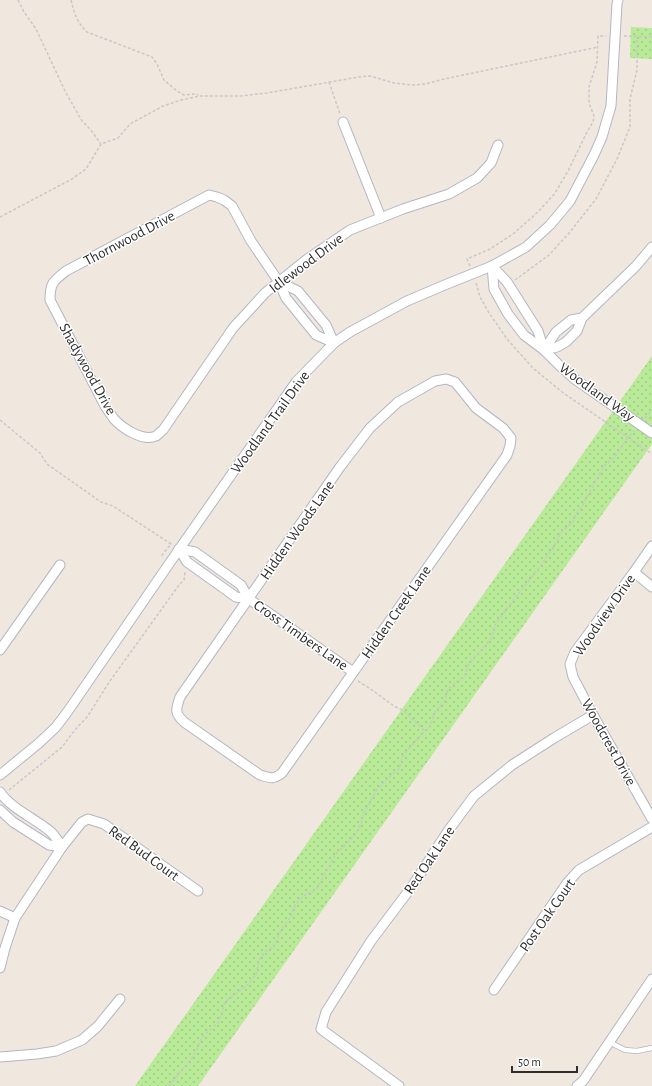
<svg xmlns="http://www.w3.org/2000/svg" width="652" height="1086" viewBox="0 0 652 1086" font-family="'Alegreya Sans',sans-serif">
<style>
.grass{fill:url(#grass-dots)}
.lines{fill:none;stroke-linecap:round;stroke-linejoin:round}
.service-casing{stroke:#b3b6c2;stroke-width:6}
.minor-casing{stroke:#b3b6c2;stroke-width:11}
.path{stroke:#c8c8c8;stroke-width:1.5;stroke-dasharray:3 2;stroke-linecap:butt}
.service{stroke:#fff;stroke-width:4.5}
.minor{stroke:#fff;stroke-width:9}
.labels{text-anchor:middle;stroke-width:3;stroke-linejoin:round;paint-order:stroke}
.street-label{font-size:15px;fill:#2d2d2d;stroke:#fff}
</style>
<defs>
<pattern id="grass-dots" width="8" height="8" patternUnits="userSpaceOnUse"><rect width="8" height="8" fill="#b8ea97"/><path d="M2 2h.1M6 6h.1" fill="none" stroke="#9ec982" stroke-width="1.8" stroke-linecap="round"/></pattern>
</defs>
<rect width="100%" height="100%" fill="#f0e8df"/>
<!-- grass -->
<g class="grass">
<polygon points="631,27 652,28 652,59 630,58"/>
<polygon points="652,356 652,444 198,1086 135,1086"/>
</g>
<g class="lines">
<defs>
<polyline id="service" points="609,1042 625,1050 637,1051 652,1048"/>
<g id="minor">
<polyline points="343,122 381,218"/>
<polyline points="492,266 494,289 508,314 524,335 544,350 560,366 576,380 652,433"/>
<polyline points="492,266 507,282 538,331 544,350"/>
<polyline points="279,282 298,291 326,325 334,343"/>
<path d="M334,343L316,335L286,298L279,282L251,241L232,206L224,200L217,197L209,195L66,271C53,281 50,283 50,300L105,406C108,410 111,415 114,419C122,428 143,442 156,436C158,435 161,431 163,430L233,328L265,293L306,260L350,230L403,209L449,194L477,178L491,163L498,145"/>
<polyline points="544,350 557,347 566,342 577,331 582,318 636,266 652,247"/>
<polyline points="544,350 556,332 571,320 582,318"/>
<path d="M446,379L455,382L476,408L503,428L511,438L510,446L507,455L282,773C273,780 270,778 260,775L184,722C174,713 176,709 180,697L340,467L370,428L398,402L435,381Z"/>
<polyline points="652,546 634,572 575,652 570,664 573,677 593,715 652,819"/>
<polyline points="179,549 195,552 241,585 249,599 353,672"/>
<polyline points="179,549 187,562 236,597 249,599"/>
<polyline points="634,572 652,587"/>
<polyline points="0,650 60,565"/>
<polyline points="0,775 39,743 56,727 68,711 171,561 296,382 334,343 350,332 407,301 447,284 492,266 526,247 550,225 570,201 594,155 602,137 611,106 617,4 618,0"/>
<path d="M0,792C10,808 36,819 51,832C55,836 59,842 62,847"/>
<polyline points="0,810 13,822 49,845 62,847"/>
<polyline points="0,911 15,918"/>
<polyline points="0,968 5,948 15,918 62,847 82,822 88,819 104,824 198,891"/>
<polyline points="494,990 567,883 579,870 652,827"/>
<polyline points="0,1057 37,1054 56,1051 82,1040 98,1026 120,999"/>
<polyline points="399,1086 321,1029 326,1012 371,941 413,885 448,831 474,796 512,765 554,738 593,715"/>
<polyline points="577,1086 583,1081 652,979"/>
</g>
</defs>
<!-- service casing -->
<use href="#service" class="service-casing"/>
<!-- minor casing -->
<use href="#minor" class="minor-casing"/>
<!-- path -->
<g class="path">
<polyline points="18,0 24,12 36,29 66,93 82,121 90,129 101,144"/>
<path d="M71,0C74,12 77,23 87,32L152,57L157,64L164,80L177,91L184,95L196,94L198,95"/>
<polyline points="624,36 652,37"/>
<polyline points="329,82 340,114"/>
<polyline points="0,217 72,179 86,169 101,144 118,138 130,124 163,106 181,100 200,96 240,96 267,93 359,77 370,76 394,83 413,85 425,84 444,79 598,47"/>
<polyline points="470,266 467,259 490,249 513,234 538,212 555,193 568,171 587,132 593,122 594,116 589,103 589,87 597,62 598,36 606,36"/>
<polyline points="515,280 549,255 570,232 596,199 617,159 630,127 630,99 637,70 637,37"/>
<polyline points="476,283 480,297 489,313 507,339 533,368 562,392 652,454"/>
<polyline points="645,418 652,410"/>
<polyline points="0,420 40,453 47,464 101,502 113,506 171,544 162,555 163,556"/>
<polyline points="358,681 372,690 394,706 404,711 425,731"/>
<polyline points="9,790 62,747 74,731 87,717 110,681 179,585 184,580 185,572"/>
<polyline points="169,1086 184,1067 192,1058 197,1049 202,1037 219,1022 225,1002 250,983 256,974 260,958 266,951 274,947 279,934 284,925 291,917 294,907 301,898 307,894 314,891 318,887 335,855 355,835 361,824 364,813 377,789 393,774 399,769 403,756 410,747 425,731 429,729 435,712 444,702 448,689 465,675 468,666 473,659 491,639 495,625 511,603 542,564 557,542 560,533 573,522 576,514 581,508 604,466 614,458 628,437 634,431"/>
</g>
<!-- service -->
<use href="#service" class="service"/>
<!-- minor -->
<use href="#minor" class="minor"/>
</g>
<g class="labels">
<!-- street labels -->
<g class="street-label">
<text transform="translate(129 238) rotate(-28)" y="5">Thornwood Drive</text>
<text transform="translate(306 263) rotate(-37)" y="5">Idlewood Drive</text>
<text transform="translate(88 369) rotate(61)" y="5">Shadywood Drive</text>
<text transform="translate(597 392) rotate(36)" y="5">Woodland Way</text>
<text transform="translate(270 422) rotate(-54)" y="5">Woodland Trail Drive</text>
<text transform="translate(297 530) rotate(-55)" y="5">Hidden Woods Lane</text>
<text transform="translate(396 612) rotate(-55)" y="5">Hidden Creek Lane</text>
<text transform="translate(604 615) rotate(-55)" y="5">Woodview Drive</text>
<text transform="translate(301 635) rotate(35)" y="5">Cross Timbers Lane</text>
<text transform="translate(609 742) rotate(61)" y="5">Woodcrest Drive</text>
<text transform="translate(144 853) rotate(36)" y="5">Red Bud Court</text>
<text transform="translate(429 860) rotate(-56)" y="5">Red Oak Lane</text>
<text transform="translate(547 915) rotate(-55)" y="5">Post Oak Court</text>
</g>
</g>
<!-- scale -->
<path d="M512 1066v6h65v-6" fill="none" stroke="#2d2d2d" stroke-width="2"/>
<text x="518" y="1066" font-size="12" fill="#2d2d2d" stroke="#ffffff" stroke-width="3" paint-order="stroke">50 m</text>
</svg>
